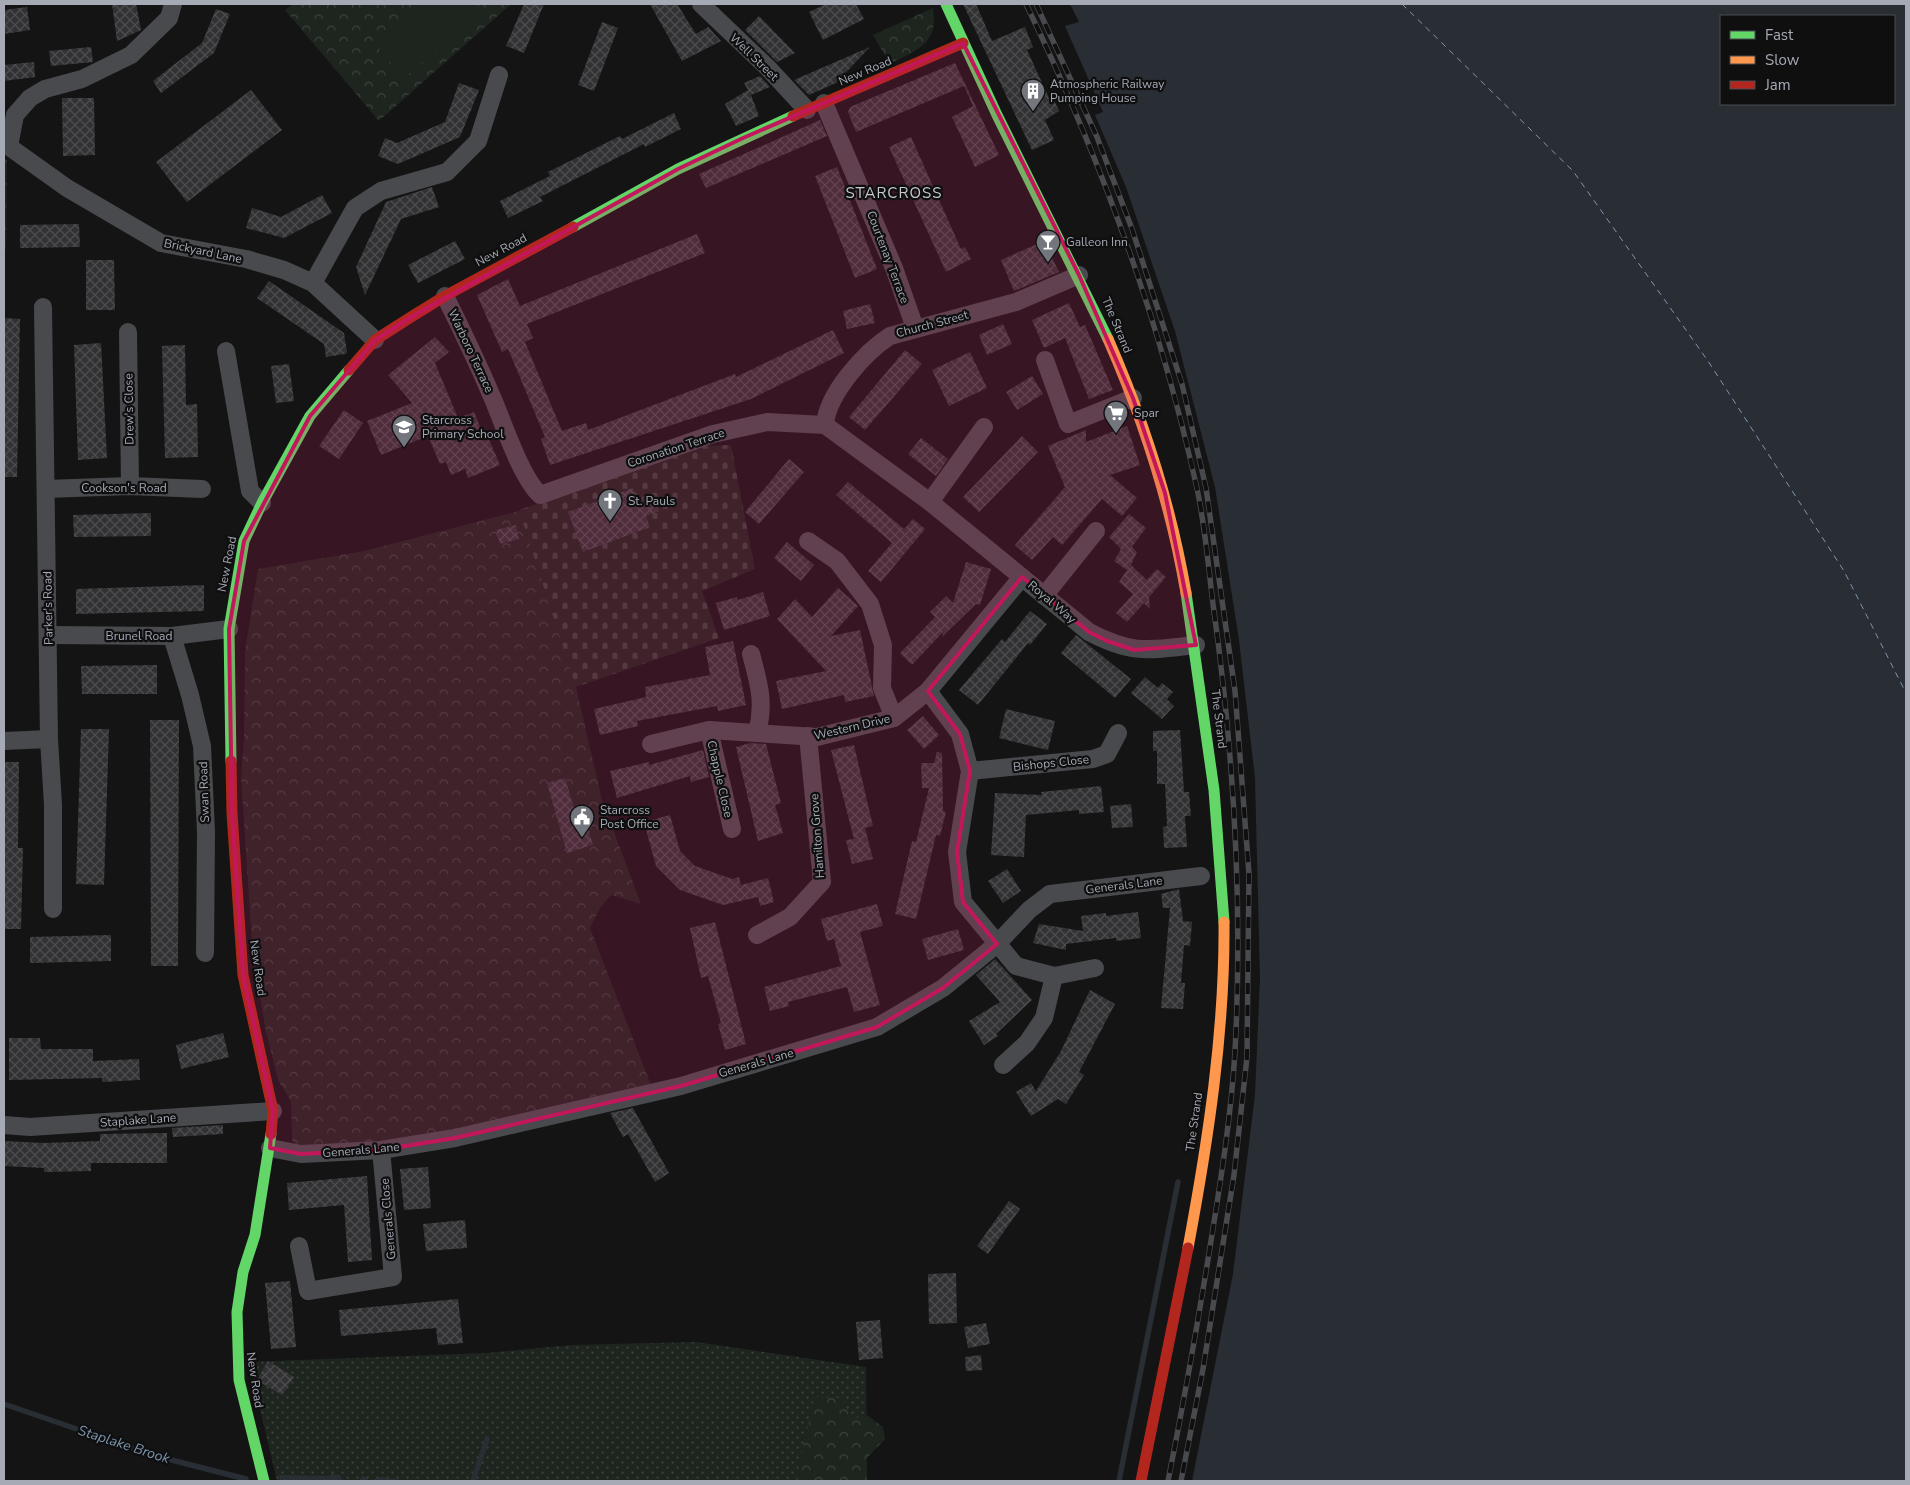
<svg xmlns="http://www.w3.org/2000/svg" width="1910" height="1485" viewBox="0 0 1910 1485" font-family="'Nunito Sans',sans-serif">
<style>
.grass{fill:url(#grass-dots)}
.forest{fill:url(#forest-crowns)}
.cemetery{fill:url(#cemetery-stones)}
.garden{fill:#1e251f}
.water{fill:#292e35;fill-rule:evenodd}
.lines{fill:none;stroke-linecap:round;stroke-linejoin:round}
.stream{stroke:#292e35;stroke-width:5.5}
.ferry{stroke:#7e95ae;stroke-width:1;stroke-dasharray:6 5;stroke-linecap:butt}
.building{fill:url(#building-cross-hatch)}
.street{stroke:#494a4d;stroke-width:18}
.fast{stroke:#63d668;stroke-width:11}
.slow{stroke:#ff974d;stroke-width:11}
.jam{stroke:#b3261e;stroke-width:11}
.rail-casing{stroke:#494a4d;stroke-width:5.5}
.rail{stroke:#0f0f10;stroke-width:4;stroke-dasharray:11;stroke-linecap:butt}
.marked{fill:#c2185b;fill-opacity:0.2;stroke:#c2185b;stroke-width:4;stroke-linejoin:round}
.labels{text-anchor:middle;stroke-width:4.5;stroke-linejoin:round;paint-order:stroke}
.street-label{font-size:12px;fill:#a6aab5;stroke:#0f0f10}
.poi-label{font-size:12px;fill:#a6aab5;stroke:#0f0f10;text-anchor:start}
.water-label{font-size:14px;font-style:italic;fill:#7e95ae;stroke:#0f0f10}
.quarter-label{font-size:15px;letter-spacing:1px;fill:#c7c9d1;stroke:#0f0f10}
</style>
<defs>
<pattern id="grass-dots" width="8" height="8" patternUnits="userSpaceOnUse" patternTransform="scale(1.25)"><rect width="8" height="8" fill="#1e251f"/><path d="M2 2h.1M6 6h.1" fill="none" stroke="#3c423d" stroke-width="1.8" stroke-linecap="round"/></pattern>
<pattern id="forest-crowns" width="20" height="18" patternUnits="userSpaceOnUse" patternTransform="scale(1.25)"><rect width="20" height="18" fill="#1e251f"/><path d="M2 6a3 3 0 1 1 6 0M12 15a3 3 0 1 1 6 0" fill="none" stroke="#3c423d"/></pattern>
<pattern id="cemetery-stones" width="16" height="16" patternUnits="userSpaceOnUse" patternTransform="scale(1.25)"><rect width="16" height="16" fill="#1e251f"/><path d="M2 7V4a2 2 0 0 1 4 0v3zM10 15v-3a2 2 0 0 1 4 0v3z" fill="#3c423d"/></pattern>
<pattern id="building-cross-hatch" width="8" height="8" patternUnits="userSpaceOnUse" patternTransform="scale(1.25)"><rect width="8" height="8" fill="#323234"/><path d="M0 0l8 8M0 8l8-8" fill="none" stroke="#4d4d4f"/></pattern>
</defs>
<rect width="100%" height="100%" fill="#141415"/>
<!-- grass -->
<polygon class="grass" points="696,1342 866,1367 867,1481 277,1481 249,1362 487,1353 572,1345"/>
<!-- forest -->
<g class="forest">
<polygon points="293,4 511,4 379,121 285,10"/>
<path d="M933,8C939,44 917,50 890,64L873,35Z"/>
<polygon points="4,158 7,160 6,249 4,250"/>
<polygon points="523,510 576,687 602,800 641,904 611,895 600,908 590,928 651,1085 559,1113 381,1143 297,1149 292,1140 291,1101 278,1080 266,1032 253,958 241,778 244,738 245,651 258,569 364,551"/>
<polygon points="814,1397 841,1398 852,1419 867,1415 883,1427 885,1439 867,1458 867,1481 796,1481"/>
</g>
<!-- cemetery -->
<polygon class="cemetery" points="731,445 755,569 702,591 719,638 576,687 519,510 706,446"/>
<!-- garden -->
<polygon class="garden" points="416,4 476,4 483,12 404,78 372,41"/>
<!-- water -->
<g class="water">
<path d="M1070,4H1906V1481H1192L1233,1274L1255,1095L1260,978L1255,778L1239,640L1215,487L1175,331L1126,187L1095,115L1103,112L1065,26L1079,22ZM1721,16H1894V104H1721Z"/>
<polygon points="331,1474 340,1475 343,1480 359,1481 362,1476 366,1477 368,1481 381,1477 409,1481 280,1481 279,1475 330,1476"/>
</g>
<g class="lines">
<!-- stream -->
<g class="stream">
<polyline points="4,1404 152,1455 246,1479"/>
<polyline points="473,1481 487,1439"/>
<polyline points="1119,1481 1178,1182"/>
</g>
<!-- ferry -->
<polyline class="ferry" points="1402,4 1573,171 1708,361 1844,571 1906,693"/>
</g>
<!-- building -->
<g class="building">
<polygon points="112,4 136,4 141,30 117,41"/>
<polygon points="524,4 544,4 524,53 506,46"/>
<polygon points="650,4 677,4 696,34 708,27 721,41 682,61"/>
<polygon points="826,4 856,4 864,19 823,40 809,12"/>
<polygon points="963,4 976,4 992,41 1025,27 1033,47 1027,50 1050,100 1053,98 1059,111 1045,120 1054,140 1032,150"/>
<polygon points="27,7 30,30 4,34 4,10"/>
<polygon points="216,9 230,14 214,53 161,93 153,81 202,43"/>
<polygon points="759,16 795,53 777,62 745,30"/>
<polygon points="602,22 618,28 594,91 578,85"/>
<polygon points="91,47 93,62 51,66 49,51"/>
<polygon points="870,47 836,83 809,95 794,80"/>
<polygon points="34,62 35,77 4,81 4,65"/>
<polygon points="955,63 999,155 975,167 952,117 973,106 964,86 856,132 848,112 850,107"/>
<polygon points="760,76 770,87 751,95 759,116 736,126 725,104 748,90 744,83"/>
<polygon points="459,83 479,90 460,137 398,164 378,156 385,138 397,143 445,122"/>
<polygon points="251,90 282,130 187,202 156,162"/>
<polygon points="62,98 94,98 95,155 63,156"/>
<polygon points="674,113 681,129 645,147 644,144 540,197 543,201 508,218 500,201 550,176 548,172 620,136 622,139"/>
<polygon points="820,120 827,136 706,188 699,174"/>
<polygon points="911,137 961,249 965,247 971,259 946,272 889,147"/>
<polygon points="837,167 877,269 855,278 815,176"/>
<polygon points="432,187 439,207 401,219 365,295 356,267 386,202"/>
<polygon points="322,195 332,213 284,238 246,228 252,208 281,217"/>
<polygon points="79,224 80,247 20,248 20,225"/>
<polygon points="697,234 705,253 527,324 533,338 525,342 562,431 586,423 588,430 735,374 736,377 833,330 844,353 751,399 550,465 541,439 545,437 508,349 502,352 477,295 508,279 520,306"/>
<polygon points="455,241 465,259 418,283 408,265"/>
<polygon points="1044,241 1059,272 1014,291 1001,260"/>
<polygon points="86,260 114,260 115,310 86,310"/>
<polygon points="269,281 344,333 347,352 345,354 326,357 324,344 257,298"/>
<polygon points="1069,303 1080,327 1085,325 1113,390 1089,399 1065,338 1044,348 1032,320"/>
<polygon points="870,304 875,323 847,329 843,311"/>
<polygon points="4,318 20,319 17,477 4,477"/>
<polygon points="1003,324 1012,344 987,355 979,335"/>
<polygon points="435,337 449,352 435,363 458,418 474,412 485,438 488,437 500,465 468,478 465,469 451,475 446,462 440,464 428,436 381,455 367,421 412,403 388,375"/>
<polygon points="101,343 107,458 78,460 74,345"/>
<polygon points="185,345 186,405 197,404 198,457 165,458 162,346"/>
<polygon points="905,350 922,364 865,430 849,417"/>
<polygon points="970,352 987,388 949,406 932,370"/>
<polygon points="289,364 294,401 276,403 271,366"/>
<polygon points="1032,376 1043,394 1017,410 1006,392"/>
<polygon points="344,410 363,423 339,459 319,446"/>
<polygon points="1127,426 1140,465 1110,475 1137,498 1122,516 1102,499 1062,545 1053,537 1032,560 1015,545 1065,487 1048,446 1086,430 1086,442"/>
<polygon points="1022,436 1038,452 979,512 963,497"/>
<polygon points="921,438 948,459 936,476 908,454"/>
<polygon points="789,459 804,472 759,524 745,512"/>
<polygon points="848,482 904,529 913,519 925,529 881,582 868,571 892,543 836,495"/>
<polygon points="633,488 637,499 653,493 659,511 646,516 650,527 583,552 568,512"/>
<polygon points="151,513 151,536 74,537 73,515"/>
<polygon points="1129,514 1146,528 1132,547 1137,552 1131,565 1147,580 1157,569 1166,577 1149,597 1150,609 1144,603 1127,622 1116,613 1133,594 1119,582 1127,570 1114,561 1121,549 1109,537"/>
<polygon points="516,525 519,539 500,544 496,530"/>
<polygon points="787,542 814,565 801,581 774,558"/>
<polygon points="966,562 991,569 980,605 976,604 942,637 944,631 912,665 900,653 935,617 930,612 946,596 953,603"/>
<polygon points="204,585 204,611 76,614 76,589"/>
<polygon points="838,588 858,606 831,636 860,630 874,696 845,702 844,695 782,709 776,681 826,671 777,619 795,599 812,617"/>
<polygon points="763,592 770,616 724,630 716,603 737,597 738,600"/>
<polygon points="1030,611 1047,624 1030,645 1028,643 978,705 959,690 1002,639 1005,642"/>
<polygon points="1076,635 1131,679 1115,698 1061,653"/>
<polygon points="733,641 746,705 718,711 717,706 637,721 638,726 600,735 594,709 646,697 645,687 710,675 705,647"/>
<polygon points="157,665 157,694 82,694 81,666"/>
<polygon points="1145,677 1158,688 1162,683 1173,692 1167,699 1174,706 1162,719 1131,693"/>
<polygon points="1006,709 1055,721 1048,750 999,738"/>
<polygon points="923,716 939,735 924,749 907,730"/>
<polygon points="150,720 179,720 178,966 151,966"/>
<polygon points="81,729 109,729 104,885 76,884"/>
<polygon points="1180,730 1184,792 1189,792 1191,816 1185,816 1187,847 1164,848 1163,827 1167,826 1165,784 1157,784 1157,751 1153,751 1153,731"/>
<polygon points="750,743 766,744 781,803 775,805 783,833 758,841 736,747"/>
<polygon points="854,745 873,826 865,828 873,859 852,864 846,840 854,839 831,750"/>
<polygon points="703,750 709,777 691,782 690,776 617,798 610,771 649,762 649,765"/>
<polygon points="937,752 942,753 943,811 946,812 940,836 936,835 916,919 895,914 912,841 916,842 929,788 922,788 921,763 934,763"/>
<polygon points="4,762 19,762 18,848 23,848 21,929 4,929"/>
<polygon points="565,778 575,812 583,809 593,845 567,853 547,783"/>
<polygon points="1101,786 1104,812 1079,814 1079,810 1026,815 1024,857 991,855 995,793 1042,795 1041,792"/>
<polygon points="1131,804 1133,827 1112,828 1110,806"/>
<polygon points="670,815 680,851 695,866 732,879 739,877 741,885 768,878 774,902 760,906 758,897 723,905 680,890 656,866 644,822"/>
<polygon points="1007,869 1021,891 1003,903 988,881"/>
<polygon points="1179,889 1183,921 1192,922 1190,946 1184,945 1181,983 1185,983 1183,1009 1161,1008 1170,908 1163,908 1161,894"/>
<polygon points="877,904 883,926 860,932 880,1005 854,1012 847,987 788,1002 789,1006 770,1011 764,987 841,966 834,939 827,941 821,919"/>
<polygon points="1138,912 1141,938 1116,941 1116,938 1066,944 1066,950 1033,943 1039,924 1083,931 1081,916 1106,913 1106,916"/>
<polygon points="715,922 746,1044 725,1050 718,1024 721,1023 708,976 701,978 690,928"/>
<polygon points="958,929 964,950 928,960 922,939"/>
<polygon points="111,935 111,961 30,963 30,937"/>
<polygon points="995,959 1032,1000 996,1034 998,1036 984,1045 969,1021 1000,1002 976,975"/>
<polygon points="1090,990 1115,1004 1079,1072 1084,1075 1066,1104 1058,1099 1031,1116 1016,1092 1031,1083 1036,1091 1061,1051"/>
<polygon points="223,1033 229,1057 181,1069 176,1045"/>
<polygon points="9,1038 40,1038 41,1049 93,1049 93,1061 139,1059 140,1080 102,1082 102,1078 9,1080"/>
<polygon points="633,1108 669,1173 655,1182 628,1134 623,1137 610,1113"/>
<polygon points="223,1125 223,1134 173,1137 172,1128"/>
<polygon points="167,1133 167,1163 91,1163 91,1171 44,1172 44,1168 4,1166 4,1141 44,1143 100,1141 100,1134"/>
<polygon points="428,1167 431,1208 404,1210 400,1169"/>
<polygon points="367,1176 372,1260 348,1262 344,1205 289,1210 287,1183"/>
<polygon points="1009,1201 1020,1209 988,1254 977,1246"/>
<polygon points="465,1220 467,1248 426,1251 423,1224"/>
<polygon points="956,1273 957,1323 929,1324 928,1274"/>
<polygon points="290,1281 296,1347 271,1349 265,1283"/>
<polygon points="458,1299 463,1343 438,1345 436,1328 341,1336 339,1310"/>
<polygon points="880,1320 883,1358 859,1360 856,1322"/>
<polygon points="986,1323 990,1344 968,1348 964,1327"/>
<polygon points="981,1355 982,1370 966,1371 965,1357"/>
<polygon points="268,1361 294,1377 282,1395 257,1380"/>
</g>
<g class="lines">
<!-- street -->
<g class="street">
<polyline points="701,4 767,67 807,110"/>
<polyline points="824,103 894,268 915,328"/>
<polyline points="4,143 67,188 161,243 246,259 284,270 313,283 375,340"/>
<polyline points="9,146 15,115 30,98 45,89 82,79 131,55 169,18 173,4"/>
<polyline points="313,283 355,208 381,191 447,172 478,141 499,75"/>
<path d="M445,296C462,330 478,364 493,399C504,425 521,477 540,495L713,434L767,422L825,425"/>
<polyline points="43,307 49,739 53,805 53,909"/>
<polyline points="128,332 130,486"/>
<polyline points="226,351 250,491 262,503"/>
<polyline points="1045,360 1068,424 1133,398"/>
<path d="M825,425L930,502L1089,632C1133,655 1149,650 1196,645"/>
<path d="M825,425C827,394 865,352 890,336L1016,302L1079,275"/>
<polyline points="46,489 130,486 202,489"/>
<polyline points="930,502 984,427"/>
<polyline points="808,541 837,561 870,604 883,645 882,688 894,718"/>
<polyline points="1044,596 1096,531"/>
<polyline points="49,635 172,636 229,629"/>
<polyline points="172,636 190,695 202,746 206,832 205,953"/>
<path d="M751,654C759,684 765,703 757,733"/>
<polyline points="928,691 960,734 970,771 957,852 963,902 1016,966 1054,976 1044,1018 1027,1043 1003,1065"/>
<polyline points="709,730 732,829"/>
<polyline points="4,741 49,739"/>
<polyline points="651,744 709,730 817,737 894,718 928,691 1022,577"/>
<polyline points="970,771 1093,759 1107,754 1118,733"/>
<polyline points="757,935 790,917 822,882 808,736"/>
<polyline points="1054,976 1095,968"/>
<polyline points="4,1125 30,1127 273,1111"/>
<polyline points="270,1148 301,1154 381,1150 455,1138 681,1086 877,1027 943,988 997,944 1029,910 1050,894 1201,876"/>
<polyline points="299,1246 308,1291 393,1277 381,1150"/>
</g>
<!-- fast -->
<g class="fast">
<polyline points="946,4 997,115 1108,339"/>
<polyline points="573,227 678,169 793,116"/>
<polyline points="1186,593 1214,790 1224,922"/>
<polyline points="231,761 229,629 244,541 262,503 310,416 349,370"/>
<polyline points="264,1481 239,1380 237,1312 243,1272 255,1235 271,1134"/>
</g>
<!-- slow -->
<g class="slow">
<path d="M1108,339C1144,421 1171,505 1186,593"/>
<path d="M1188,1248C1208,1141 1225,1031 1224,922"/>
</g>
<!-- jam -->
<g class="jam">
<polyline points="793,116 963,43"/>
<polyline points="349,370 375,340 411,317 445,296 573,227"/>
<polyline points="231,761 232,813 243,975 273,1111 271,1134"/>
<polyline points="1141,1481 1188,1248"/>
</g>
<defs>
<g id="rail">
<path d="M1026,4C1100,157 1159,317 1196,484C1205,523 1208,564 1213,604C1234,754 1243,902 1235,1052C1231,1116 1221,1179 1211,1241C1198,1322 1184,1401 1168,1481"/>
<polyline points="1036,4 1097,137 1132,229 1182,384 1206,488 1235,691 1249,874 1247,1057 1234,1175 1203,1369 1181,1481"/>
</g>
</defs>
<!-- rail casing -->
<use href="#rail" class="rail-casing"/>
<!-- rail -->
<use href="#rail" class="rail"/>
</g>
<!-- marked area -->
<path class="marked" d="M963,43L1079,275L1133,398L1165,493L1196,645L1134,650L1107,641L1089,632L1022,577L928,691L960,734L970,771L957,852L963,902L997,944L943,988L877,1027L681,1086L455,1138L381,1150L301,1154L270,1148L273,1111L243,975L232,813L229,629L244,541L310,416L375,340L411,317L678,169L743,138Z"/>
<!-- icons -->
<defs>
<symbol id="building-pin" viewBox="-11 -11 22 30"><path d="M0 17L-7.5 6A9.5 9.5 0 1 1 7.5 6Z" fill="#73767d" stroke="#0f0f10"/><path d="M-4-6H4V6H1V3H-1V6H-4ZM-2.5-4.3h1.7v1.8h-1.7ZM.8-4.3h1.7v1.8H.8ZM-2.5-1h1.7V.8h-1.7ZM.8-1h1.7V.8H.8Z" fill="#fff"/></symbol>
<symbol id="bar-pin" viewBox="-11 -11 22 30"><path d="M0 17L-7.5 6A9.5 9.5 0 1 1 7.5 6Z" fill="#73767d" stroke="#0f0f10"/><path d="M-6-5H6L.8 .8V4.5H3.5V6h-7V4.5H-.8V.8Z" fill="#fff"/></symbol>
<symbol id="supermarket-pin" viewBox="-11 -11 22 30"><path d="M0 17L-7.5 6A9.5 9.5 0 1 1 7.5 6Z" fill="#73767d" stroke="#0f0f10"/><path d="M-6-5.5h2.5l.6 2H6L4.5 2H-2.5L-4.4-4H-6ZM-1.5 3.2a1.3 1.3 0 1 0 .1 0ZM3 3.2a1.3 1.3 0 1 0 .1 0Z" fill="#fff"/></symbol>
<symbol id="school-pin" viewBox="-11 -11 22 30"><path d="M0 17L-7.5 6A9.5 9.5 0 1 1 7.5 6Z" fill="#73767d" stroke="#0f0f10"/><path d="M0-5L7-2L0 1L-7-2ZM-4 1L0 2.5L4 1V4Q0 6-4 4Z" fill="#fff"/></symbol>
<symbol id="church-pin" viewBox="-11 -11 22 30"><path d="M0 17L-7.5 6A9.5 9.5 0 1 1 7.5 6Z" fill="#73767d" stroke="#0f0f10"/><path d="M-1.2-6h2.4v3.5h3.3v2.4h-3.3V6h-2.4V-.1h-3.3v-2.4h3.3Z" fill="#fff"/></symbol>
<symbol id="civic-pin" viewBox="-11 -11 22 30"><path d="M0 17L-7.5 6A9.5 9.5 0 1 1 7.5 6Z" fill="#73767d" stroke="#0f0f10"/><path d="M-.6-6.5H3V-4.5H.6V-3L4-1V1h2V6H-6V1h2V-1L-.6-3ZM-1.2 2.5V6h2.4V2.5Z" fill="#fff"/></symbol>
</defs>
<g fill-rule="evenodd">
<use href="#building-pin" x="1019" y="77" width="28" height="38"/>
<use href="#bar-pin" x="1034" y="228" width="28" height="38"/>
<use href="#supermarket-pin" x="1102" y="399" width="28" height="38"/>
<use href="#school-pin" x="390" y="413" width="28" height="38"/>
<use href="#church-pin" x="596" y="487" width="28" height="38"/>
<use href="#civic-pin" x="568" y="803" width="28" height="38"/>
</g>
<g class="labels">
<!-- street labels -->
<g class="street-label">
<text transform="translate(754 57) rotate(44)" y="4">Well Street</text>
<text transform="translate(865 71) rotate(-23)" y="4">New Road</text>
<text transform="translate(501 250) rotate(-28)" y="4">New Road</text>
<text transform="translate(203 251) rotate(12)" y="4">Brickyard Lane</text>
<text transform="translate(888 257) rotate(69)" y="4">Courtenay Terrace</text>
<text transform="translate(932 324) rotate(-15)" y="4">Church Street</text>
<text transform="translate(1117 325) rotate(67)" y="4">The Strand</text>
<text transform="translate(471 351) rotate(65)" y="4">Warboro Terrace</text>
<text transform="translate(129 409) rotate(-91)" y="4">Drew's Close</text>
<text transform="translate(676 448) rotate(-18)" y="4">Coronation Terrace</text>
<text x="124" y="492">Cookson's Road</text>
<text transform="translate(227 564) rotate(-79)" y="4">New Road</text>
<text transform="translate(1052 602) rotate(40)" y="4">Royal Way</text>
<text transform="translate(48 608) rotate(-91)" y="4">Parker's Road</text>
<text x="139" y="640">Brunel Road</text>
<text transform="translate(1219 719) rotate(83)" y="4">The Strand</text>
<text transform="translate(852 727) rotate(-13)" y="4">Western Drive</text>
<text transform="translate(1051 763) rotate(-6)" y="4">Bishops Close</text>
<text transform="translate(720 779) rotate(77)" y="4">Chapple Close</text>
<text transform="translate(204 792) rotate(-92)" y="4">Swan Road</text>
<text transform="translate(817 836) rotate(-94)" y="4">Hamilton Grove</text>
<text transform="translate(1124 885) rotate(-7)" y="4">Generals Lane</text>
<text transform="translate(258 968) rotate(82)" y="4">New Road</text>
<text transform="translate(756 1063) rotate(-16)" y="4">Generals Lane</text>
<text transform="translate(138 1120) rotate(-4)" y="4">Staplake Lane</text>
<text transform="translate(1194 1122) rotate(-82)" y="4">The Strand</text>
<text transform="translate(361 1150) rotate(-5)" y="4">Generals Lane</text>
<text transform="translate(388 1219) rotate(-95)" y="4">Generals Close</text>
<text transform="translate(255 1380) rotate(81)" y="4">New Road</text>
</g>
<!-- poi labels -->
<g class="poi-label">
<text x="1050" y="88">Atmospheric Railway<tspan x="1050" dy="14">Pumping House</tspan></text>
<text x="1066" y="246">Galleon Inn</text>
<text x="1134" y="417">Spar</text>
<text x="422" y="424">Starcross<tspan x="422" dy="14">Primary School</tspan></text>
<text x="628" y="505">St. Pauls</text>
<text x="600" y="814">Starcross<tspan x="600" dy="14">Post Office</tspan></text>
</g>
<!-- water labels -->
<g class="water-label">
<text transform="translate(124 1444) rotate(18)" y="5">Staplake Brook</text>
</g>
<!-- quarter labels -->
<g class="quarter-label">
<text x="894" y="198">STARCROSS</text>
</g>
</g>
<!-- border -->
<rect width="1910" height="1485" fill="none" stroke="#a6aab5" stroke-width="10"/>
<!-- legend -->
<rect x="1720" y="15" width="175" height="90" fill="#0f0f10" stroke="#4b4d52"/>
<rect x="1730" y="31" width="25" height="8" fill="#63d668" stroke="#4b4d52"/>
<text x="1765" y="40" font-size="15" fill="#a6aab5">Fast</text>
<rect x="1730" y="56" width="25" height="8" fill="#ff974d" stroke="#4b4d52"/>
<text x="1765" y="65" font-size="15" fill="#a6aab5">Slow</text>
<rect x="1730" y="81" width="25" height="8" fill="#b3261e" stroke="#4b4d52"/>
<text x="1765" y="90" font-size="15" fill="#a6aab5">Jam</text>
</svg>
